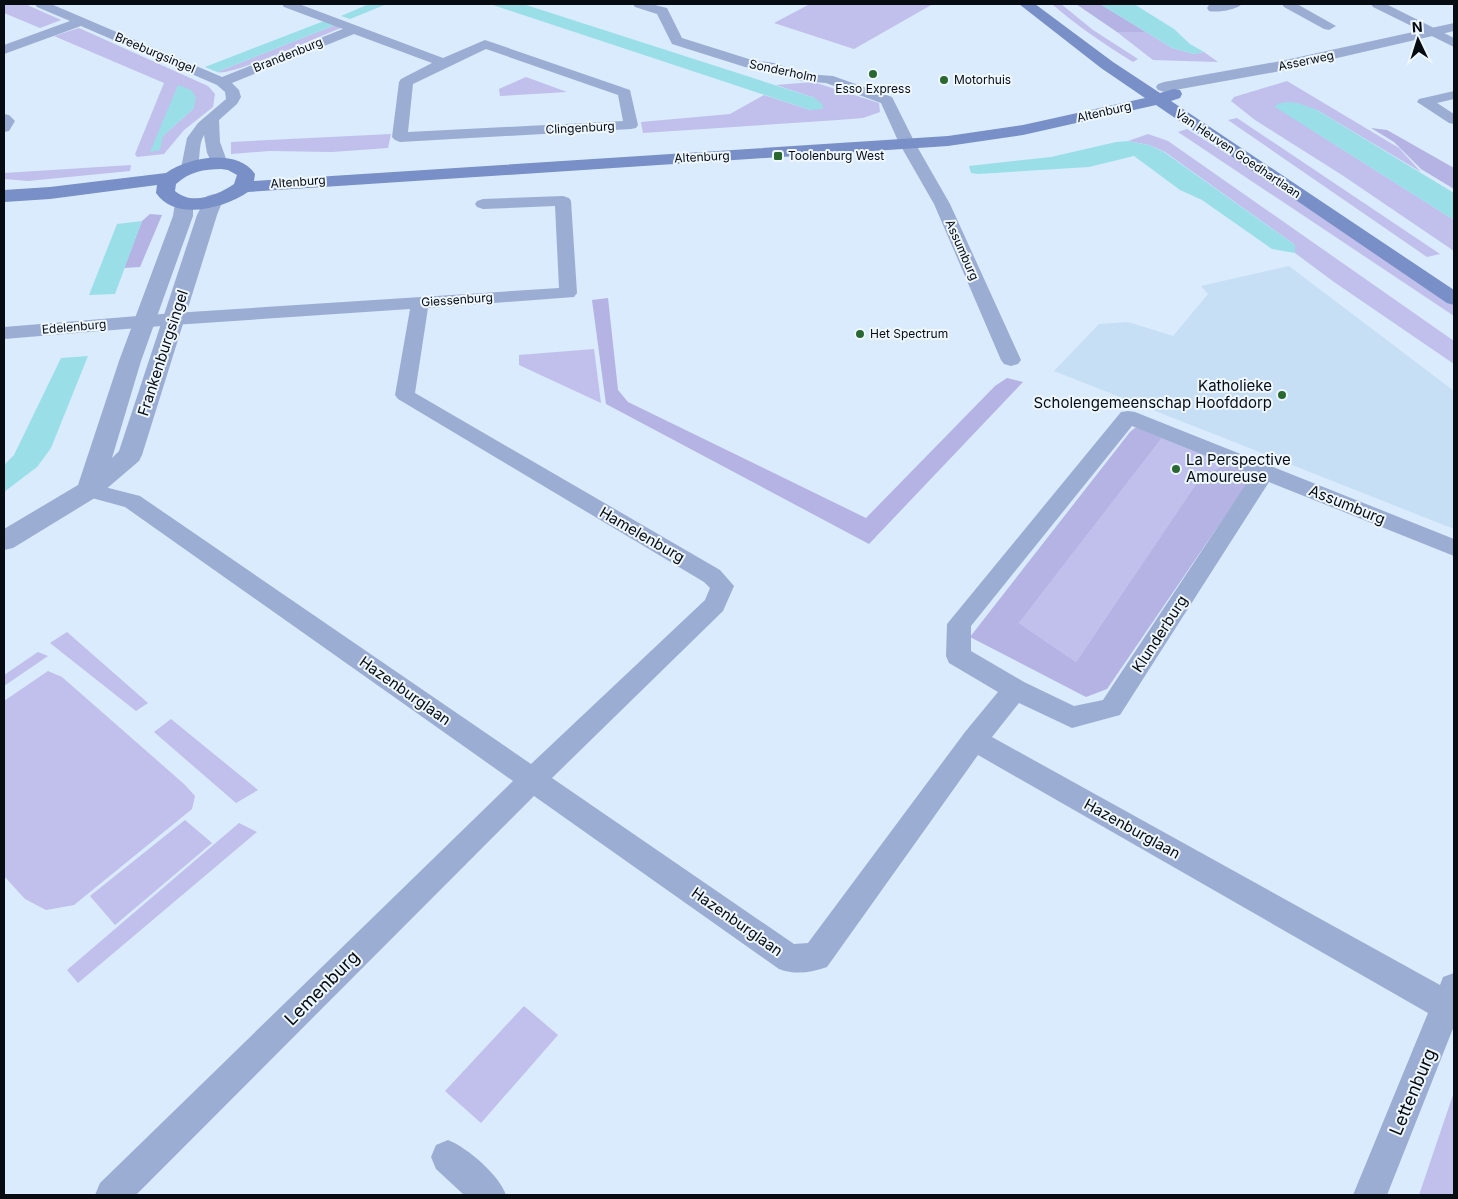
<svg xmlns="http://www.w3.org/2000/svg" width="1458" height="1199" viewBox="0 0 1458 1199" font-family="Inter,sans-serif">
<style>
.built{fill:#c7dff5}
.green{fill:#c1bfeb;fill-rule:evenodd}
.forest{fill:#b5b2e4}
.water{fill:#9adfe8}
.lines{fill:none;stroke-linecap:round;stroke-linejoin:round}
.minor{fill:#9cadd3;fill-rule:evenodd}
.tertiary{fill:#9cadd3;fill-rule:evenodd}
.secondary{fill:#788fc7;fill-rule:evenodd}
.poi-dot{fill:#296831;stroke:#eff7fe;stroke-width:2}
.labels{text-anchor:middle;stroke-width:4;stroke-linejoin:round;paint-order:stroke}
.far-street-label{font-size:12px;fill:#070c12;stroke:#eff7fe}
.far-poi-label{font-size:12px;fill:#070c12;stroke:#eff7fe;text-anchor:start}
.street-label{font-size:15px;fill:#070c12;stroke:#eff7fe}
.poi-label{font-size:15px;fill:#070c12;stroke:#eff7fe;text-anchor:end}
.near-street-label{font-size:18px;fill:#070c12;stroke:#eff7fe}
</style>
<rect width="100%" height="100%" fill="#d9ebfc"/>
<!-- built -->
<polygon class="built" points="1289,266 1454,391 1454,529 1054,371 1099,324 1128,322 1173,336 1208,294 1201,286"/>
<!-- green -->
<g class="green">
<polygon points="4,4 25,4 61,20 40,28 4,13"/>
<polygon points="810,4 933,4 854,49 774,23"/>
<path d="M1052,4H1061L1093,30L1138,59L1133,62C1104,44 1077,26 1052,4Z"/>
<path d="M335,25L341,28C322,35 230,77 217,72Z"/>
<path d="M79,28L208,86L215,94L213,107L184,130L164,154L137,157L135,154L164,83L54,36ZM178,86L190,90L194,108L163,136Z"/>
<polygon points="1117,32 1146,32 1172,48 1194,54 1204,52 1218,62 1153,60"/>
<polygon points="526,77 567,92 500,96 499,89"/>
<polygon points="1287,81 1399,148 1421,172 1317,110 1315,132 1454,220 1454,251 1342,175 1255,120 1231,101 1234,97"/>
<polygon points="813,82 879,103 880,112 863,118 838,120 643,133 641,122 730,114 764,95 810,110 815,98 776,85"/>
<polygon points="1237,118 1440,254 1427,257 1228,120"/>
<polygon points="1187,129 1301,200 1454,300 1454,316 1178,132"/>
<polygon points="391,134 388,148 332,152 269,151 231,154 231,142"/>
<polygon points="1148,134 1168,141 1454,341 1454,364 1334,282 1295,253 1295,245 1165,152 1149,145 1128,141"/>
<polygon points="131,165 130,171 28,181 4,179 4,173"/>
<polygon points="594,349 601,403 519,365 519,355"/>
<polygon points="1162,438 1224,464 1198,481 1076,662 1019,623"/>
<polygon points="67,632 148,703 136,711 50,643"/>
<polygon points="38,652 48,656 4,686 4,675"/>
<polygon points="48,671 62,677 184,784 195,796 192,809 74,905 46,910 25,899 4,876 4,701"/>
<polygon points="171,719 258,790 236,803 154,732"/>
<polygon points="185,820 212,843 115,925 90,896"/>
<polygon points="239,823 257,832 78,983 67,970"/>
<polygon points="524,1006 558,1035 481,1123 445,1091"/>
<polygon points="1454,1092 1454,1195 1419,1195"/>
</g>
<!-- forest -->
<g class="forest">
<polygon points="1076,4 1100,4 1146,32 1117,32"/>
<polygon points="1371,128 1387,130 1454,168 1454,189 1421,169 1394,142"/>
<polygon points="150,214 162,215 140,267 124,268 142,221"/>
<polygon points="608,298 618,390 628,402 866,518 995,386 1007,378 1023,382 869,544 606,404 592,300"/>
<polygon points="1136,427 1162,438 1019,623 1076,662 1198,481 1224,464 1253,475 1107,689 1086,697 970,637 1130,432"/>
</g>
<!-- water -->
<g class="water">
<polygon points="369,4 387,4 350,19 341,16"/>
<polygon points="490,4 523,4 815,98 823,105 823,109 810,110"/>
<polygon points="1100,4 1134,4 1174,29 1190,44 1204,52 1194,54 1172,48"/>
<polygon points="324,21 335,25 217,72 205,67"/>
<polygon points="178,85 191,90 196,97 194,108 163,136 160,150 150,152"/>
<polygon points="1287,102 1298,103 1317,110 1454,193 1454,220 1275,107 1277,104"/>
<polygon points="1128,141 1149,145 1164,152 1295,245 1295,253 1272,249 1202,200 1180,190 1134,156 1089,167 978,174 971,173 969,166 1051,157 1116,142"/>
<polygon points="142,221 115,294 89,295 117,224"/>
<polygon points="88,356 51,448 37,467 4,492 4,465 14,455 61,358"/>
</g>
<g class="lines">
<!-- minor -->
<g class="minor">
<path d="M35,4H51L222,77L343,29L284,7L282,4H299L443,58L485,40L630,90L638,125L636,128L631,129L400,142L395,140L392,137L399,82L401,79L432,63L354,34L232,83L239,90L241,97L237,104L219,120L220,142L228,164L226,167H214L207,153L204,135C197,147 202,161 195,171H183L181,168L187,138L198,123L226,99L225,92L217,85L81,26L4,54V45L70,21L37,7ZM486,49L618,95L623,121L408,132L413,84Z"/>
<polygon points="633,4 651,4 667,8 682,38 752,60 774,63 806,74 833,76 892,97 915,143 950,204 1021,360 1018,364 1011,366 1004,364 1001,360 934,204 899,143 881,103 826,83 800,81 767,70 745,67 672,44 657,14 635,7"/>
<path d="M1216,4H1242C1236,10 1217,13 1209,11L1207,8L1209,5Z"/>
<polygon points="1282,4 1297,4 1336,26 1329,30 1324,29 1284,7"/>
<polygon points="1371,4 1386,4 1454,38 1454,47 1373,7"/>
<polygon points="1454,91 1454,99 1437,103 1454,114 1454,124 1449,123 1417,102 1419,99"/>
<polygon points="4,114 9,115 15,121 9,131 4,132"/>
<path d="M563,196L569,198L571,201L577,293L574,297L428,308L415,393L720,570L734,586L723,611L552,778L794,944L808,943L965,732L998,692L949,663L946,656L947,624L1121,412L1128,411L1135,412L1454,539V556L1269,482L1120,715L1072,728L1019,703L992,737L1440,985L1443,977L1454,973V1026L1387,1195H1353L1428,1013L978,755L827,967C811,973 795,975 779,969L534,796L136,1195H95L100,1183L513,781L125,507L81,495L78,490L81,485L89,483L140,496L531,764L705,600L710,588L704,582L398,399L395,395L410,309L174,325L4,339V327L174,313L559,288L555,206L483,209L477,207L475,204L477,201L483,199ZM1132,426L1252,475L1103,700L1074,706L1024,682L971,651V626Z"/>
<path d="M448,1140C468,1148 499,1175 506,1195H464L436,1169L431,1157L436,1145Z"/>
</g>
<!-- tertiary -->
<g class="tertiary">
<polygon points="1454,23 1454,31 1281,71 1164,92 1158,90 1156,87 1158,84 1164,82 1281,61"/>
<polygon points="214,194 221,196 223,200 217,215 142,455 139,461 98,496 13,548 4,550 4,529 78,485 119,361 173,216 175,203 177,199 184,197 191,199 193,203 193,216 141,361 112,458 119,451 197,215 207,196"/>
</g>
<!-- secondary -->
<path class="secondary" d="M1019,4H1035L1113,62L1160,93L1174,89L1180,90L1182,94L1180,98L1171,101L1454,290V305L1447,303L1156,105L1023,135L948,146L248,192C224,208 176,222 156,193L157,185L50,199L4,202V190L50,187L166,173C189,157 237,148 255,174L254,181L948,136L1023,125L1145,98L1101,68ZM221,169L228,170L237,175L234,184C218,195 192,206 175,191L176,184C189,172 204,169 221,169Z"/>
</g>
<!-- markers -->
<g class="poi-dot">
<circle cx="873" cy="74" r="5"/>
<circle cx="944" cy="80" r="5"/>
<rect x="773" y="151" width="10" height="10" rx="2.5"/>
<circle cx="860" cy="334" r="5"/>
<circle cx="1282" cy="395" r="5"/>
<circle cx="1176" cy="469" r="5"/>
</g>
<g class="labels">
<!-- far-street labels -->
<g class="far-street-label">
<text transform="translate(155 53) rotate(23)" y="4">Breeburgsingel</text>
<text transform="translate(288 55) rotate(-22)" y="4">Brandenburg</text>
<text transform="translate(1306 61) rotate(-12)" y="4">Asserweg</text>
<text transform="translate(783 71) rotate(12)" y="4">Sonderholm</text>
<text transform="translate(1104 112) rotate(-13)" y="4">Altenburg</text>
<text transform="translate(580 128) rotate(-3)" y="4">Clingenburg</text>
<text transform="translate(1238 154) rotate(34)" y="4">Van Heuven Goedhartlaan</text>
<text transform="translate(702 157) rotate(-3)" y="4">Altenburg</text>
<text transform="translate(298 182) rotate(-4)" y="4">Altenburg</text>
<text transform="translate(962 250) rotate(66)" y="4">Assumburg</text>
<text transform="translate(457 300) rotate(-4)" y="4">Giessenburg</text>
<text transform="translate(74 327) rotate(-5)" y="4">Edelenburg</text>
</g>
<!-- far-poi labels -->
<g class="far-poi-label">
<text x="954" y="84">Motorhuis</text>
<text x="873" y="93" text-anchor="middle">Esso Express</text>
<text x="788" y="160">Toolenburg West</text>
<text x="870" y="338">Het Spectrum</text>
</g>
<!-- street labels -->
<g class="street-label">
<text transform="translate(163 353) rotate(-72)" y="5">Frankenburgsingel</text>
<text transform="translate(1347 505) rotate(22)" y="5">Assumburg</text>
<text transform="translate(642 535) rotate(30)" y="5">Hamelenburg</text>
<text transform="translate(1160 634) rotate(-57)" y="5">Klunderburg</text>
<text transform="translate(405 691) rotate(35)" y="5">Hazenburglaan</text>
<text transform="translate(1132 829) rotate(29)" y="5">Hazenburglaan</text>
<text transform="translate(737 922) rotate(35)" y="5">Hazenburglaan</text>
</g>
<!-- poi labels -->
<g class="poi-label">
<text x="1272" y="391">Katholieke<tspan x="1272" dy="17">Scholengemeenschap Hoofddorp</tspan></text>
<text x="1186" y="465" text-anchor="start">La Perspective<tspan x="1186" dy="17">Amoureuse</tspan></text>
</g>
<!-- near-street labels -->
<g class="near-street-label">
<text transform="translate(322 988) rotate(-45)" y="6">Lemenburg</text>
<text transform="translate(1413 1092) rotate(-67)" y="6">Lettenburg</text>
</g>
</g>
<!-- border -->
<rect width="1458" height="1199" fill="none" stroke="#070c12" stroke-width="10"/>
<!-- north arrow -->
<g transform="translate(1418 40) rotate(356)" stroke="#eff7fe" stroke-width="4" paint-order="stroke">
<path d="M0-4L9 19L0 12L-9 19Z" fill="#070c12"/>
<text y="-8" font-size="14" font-weight="bold" text-anchor="middle" fill="#070c12">N</text>
</g>
</svg>
